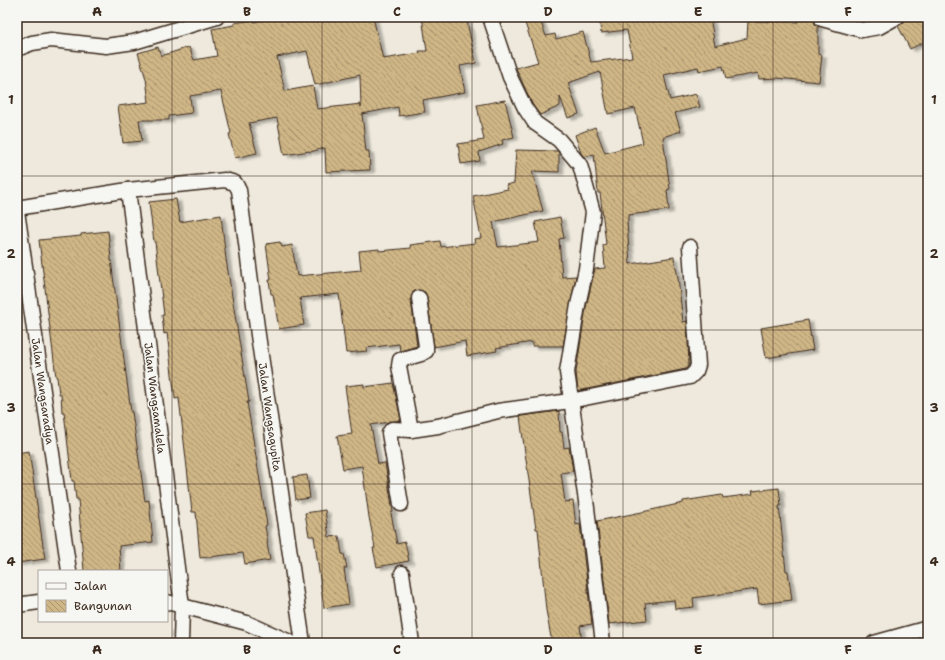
<svg xmlns="http://www.w3.org/2000/svg" width="945" height="660" viewBox="0 0 945 660" font-family="'Shantell Sans',sans-serif">
<style>
.building{fill:url(#building-back-hatch);stroke:#3b2a1e;fill-rule:evenodd;filter:url(#shadow)}
.lines{fill:none;stroke-linecap:round;stroke-linejoin:round}
.minor-casing{stroke:#3b2a1e;stroke-width:17}
.minor{stroke:#f6f6f2;stroke-width:14}
.grid{fill:none;stroke:#3b2a1e;stroke-width:1;stroke-opacity:0.55}
.labels{text-anchor:middle;stroke-width:3;stroke-linejoin:round;paint-order:stroke}
.street-label{font-size:11px;fill:#3b2a1e;stroke:#f6f6f2}
.neatline{fill:none;stroke:#3b2a1e;stroke-width:1.5}
.grid-label{font-size:13px;text-anchor:middle;font-weight:bold;fill:#3b2a1e}
</style>
<defs>
<pattern id="building-back-hatch" width="6" height="6" patternUnits="userSpaceOnUse"><rect width="6" height="6" fill="#cfb686"/><path d="M-1 5l2 2M0 0l6 6M5-1l2 2" fill="none" stroke="#a9946d"/></pattern>
<filter id="shadow"><feDropShadow dx="4.5" dy="2.5" stdDeviation="1" flood-color="#0004"/></filter>
</defs>
<rect width="100%" height="100%" fill="#eee9dc"/>
<filter id="ink" filterUnits="userSpaceOnUse"><feTurbulence type="fractalNoise" baseFrequency=".025" numOctaves="2"/><feDisplacementMap in="SourceGraphic" scale="8" xChannelSelector="R" yChannelSelector="G"/><feConvolveMatrix kernelMatrix="1 2 1 2 8 2 1 2 1" color-interpolation-filters="sRGB"/></filter>
<g filter="url(#ink)">
<!-- building -->
<g class="building">
<path d="M277,17H373L383,59L420,53L419,51H427L422,17H466L476,63L460,66L465,92L423,100L425,112L399,116L398,107L362,114L366,151H369L370,170L326,172L325,148L310,152V151L284,155L277,118L249,123L257,153L235,158L229,134L231,133L221,91L190,96L192,113L169,116V120H139L142,141L123,143L118,106L149,102L146,79L138,53L158,47L161,56L189,47L194,60L217,56L212,29L234,25V23L254,20V22ZM307,51L315,85L360,75L361,107V104L317,109L313,86L285,91L277,57Z"/>
<polygon points="523,17 539,17 546,36 555,34 556,39 583,32 591,62 632,57 627,30 601,33 599,17 710,17 715,46 747,38 748,21 798,22 798,17 814,17 815,24 818,26 818,54 822,55 819,82 777,78 759,79 758,73 726,79 723,66 699,71 698,67 664,75 670,100 696,94 700,107 675,113 681,131 663,137 670,189 667,190 669,210 628,215 628,222 627,222 630,264 674,257 678,278 683,322 687,321 689,364 686,369 578,391 576,372 586,307 595,269 605,268 603,245 606,244 600,193 598,193 594,154 584,157 581,153 575,135 595,127 605,153 643,143 635,108 608,114 600,72 568,83 579,114 568,118 560,97 560,106 540,115 532,104 516,68 538,62"/>
<polygon points="905,17 928,17 928,40 910,49 898,26 904,22"/>
<polygon points="505,100 514,137 502,140 503,144 479,152 480,161 461,164 458,144 484,140 477,105"/>
<polygon points="516,150 558,151 559,153 559,172 532,171 543,211 493,222 498,247 539,242 535,222 560,217 564,238 559,239 562,277 576,276 563,346 532,346 532,342 496,348 497,351 467,356 465,341 434,347 427,297 425,292 418,290 413,292 411,299 417,346 400,351 399,344 366,348 367,351 346,353 339,294 300,298 304,325 279,329 273,294 271,294 269,280 271,280 266,244 280,242 282,247 292,245 297,276 361,270 359,251 379,249 379,251 411,248 410,245 440,241 441,247 475,243 474,239 481,238 473,196 508,189 506,185 514,183"/>
<polygon points="176,199 180,222 221,215 226,259 249,402 247,402 250,420 264,506 267,525 265,526 268,543 267,543 270,560 245,564 243,553 200,558 196,512 192,512 179,398 175,399 167,333 164,334 162,315 164,315 155,242 154,242 149,202"/>
<polygon points="108,231 113,276 131,412 132,412 145,501 149,500 153,542 119,546 121,571 84,571 78,499 76,499 74,481 72,481 64,412 62,412 61,394 59,394 57,377 56,377 39,240 81,236 81,234"/>
<polygon points="808,320 813,350 766,358 761,328"/>
<polygon points="393,383 401,420 371,425 378,464 385,463 393,512 391,513 397,544 405,542 409,561 377,567 373,548 375,548 369,517 362,466 343,469 337,436 352,434 345,386 364,384 364,387"/>
<polygon points="559,411 560,432 562,432 564,448 569,447 573,471 561,473 565,502 573,501 576,525 580,524 592,624 580,626 582,643 552,643 546,610 538,529 536,529 522,432 520,416"/>
<polygon points="29,451 45,559 17,563 17,453"/>
<polygon points="307,475 310,498 296,500 293,477"/>
<polygon points="779,488 781,506 779,506 786,571 788,571 792,600 759,604 757,589 693,598 694,607 675,609 674,600 645,603 647,620 609,624 597,521 642,512 683,503 683,501 722,495 723,498 753,494 752,491"/>
<polygon points="325,510 329,537 339,536 342,554 344,554 347,568 344,568 349,604 324,608 314,536 309,536 305,513"/>
</g>
<g class="lines">
<defs>
<g id="minor">
<polyline points="490,17 510,77 525,108 535,123 559,140 580,165 593,212 586,269 578,305 567,372 587,508 603,643"/>
<polyline points="822,17 822,19 862,30 879,27 897,17"/>
<polyline points="17,49 32,43 51,40 106,46 134,42 217,17"/>
<polyline points="128,190 182,606 181,643"/>
<polyline points="17,208 128,190 225,180 235,183 239,190 241,205 258,335 303,643"/>
<polyline points="17,211 69,571"/>
<polyline points="411,430 399,366 400,360 421,354 426,351 426,346 419,298"/>
<polyline points="401,504 389,433 392,429 411,430 438,426 498,411 570,401 690,377 696,371 698,365 690,247"/>
<polyline points="402,573 412,643"/>
<polyline points="167,602 247,623 292,643"/>
<polyline points="17,605 39,602"/>
<polyline points="874,643 928,628"/>
</g>
</defs>
<!-- minor casing -->
<use href="#minor" class="minor-casing"/>
<!-- minor -->
<use href="#minor" class="minor"/>
</g>
</g>
<!-- grid -->
<path class="grid" d="M172,17V643M322,17V643M472,17V643M623,17V643M773,17V643M17,176H928M17,330H928M17,484H928"/>
<g class="labels">
<!-- street labels -->
<g class="street-label">
<text transform="translate(43 391) rotate(82)" y="4">Jalan Wangsaradya</text>
<text transform="translate(155 398) rotate(83)" y="4">Jalan Wangsamalela</text>
<text transform="translate(270 417) rotate(82)" y="4">Jalan Wangsagupita</text>
</g>
</g>
<!-- margin -->
<rect width="945" height="660" fill="none" stroke="#f6f6f2" stroke-width="44"/>
<!-- legend -->
<rect x="38" y="570" width="130" height="52" fill="#f6f6f2" stroke="#aba49d"/>
<rect x="46" y="583" width="20" height="6" fill="#f6f6f2" stroke="#aba49d"/>
<text x="74" y="590" font-size="12" fill="#3b2a1e">Jalan</text>
<rect x="46" y="600" width="20" height="12" fill="url(#building-back-hatch)" stroke="#aba49d"/>
<text x="74" y="610" font-size="12" fill="#3b2a1e">Bangunan</text>
<rect x="22" y="22" width="901" height="616" class="neatline"/>
<g class="grid-label">
<text x="97" y="16">A</text>
<text x="247" y="16">B</text>
<text x="397" y="16">C</text>
<text x="548" y="16">D</text>
<text x="698" y="16">E</text>
<text x="848" y="16">F</text>
<text x="11" y="104">1</text>
<text x="934" y="104">1</text>
<text x="11" y="258">2</text>
<text x="934" y="258">2</text>
<text x="11" y="412">3</text>
<text x="934" y="412">3</text>
<text x="11" y="566">4</text>
<text x="934" y="566">4</text>
<text x="97" y="654">A</text>
<text x="247" y="654">B</text>
<text x="397" y="654">C</text>
<text x="548" y="654">D</text>
<text x="698" y="654">E</text>
<text x="848" y="654">F</text>
</g>
</svg>
